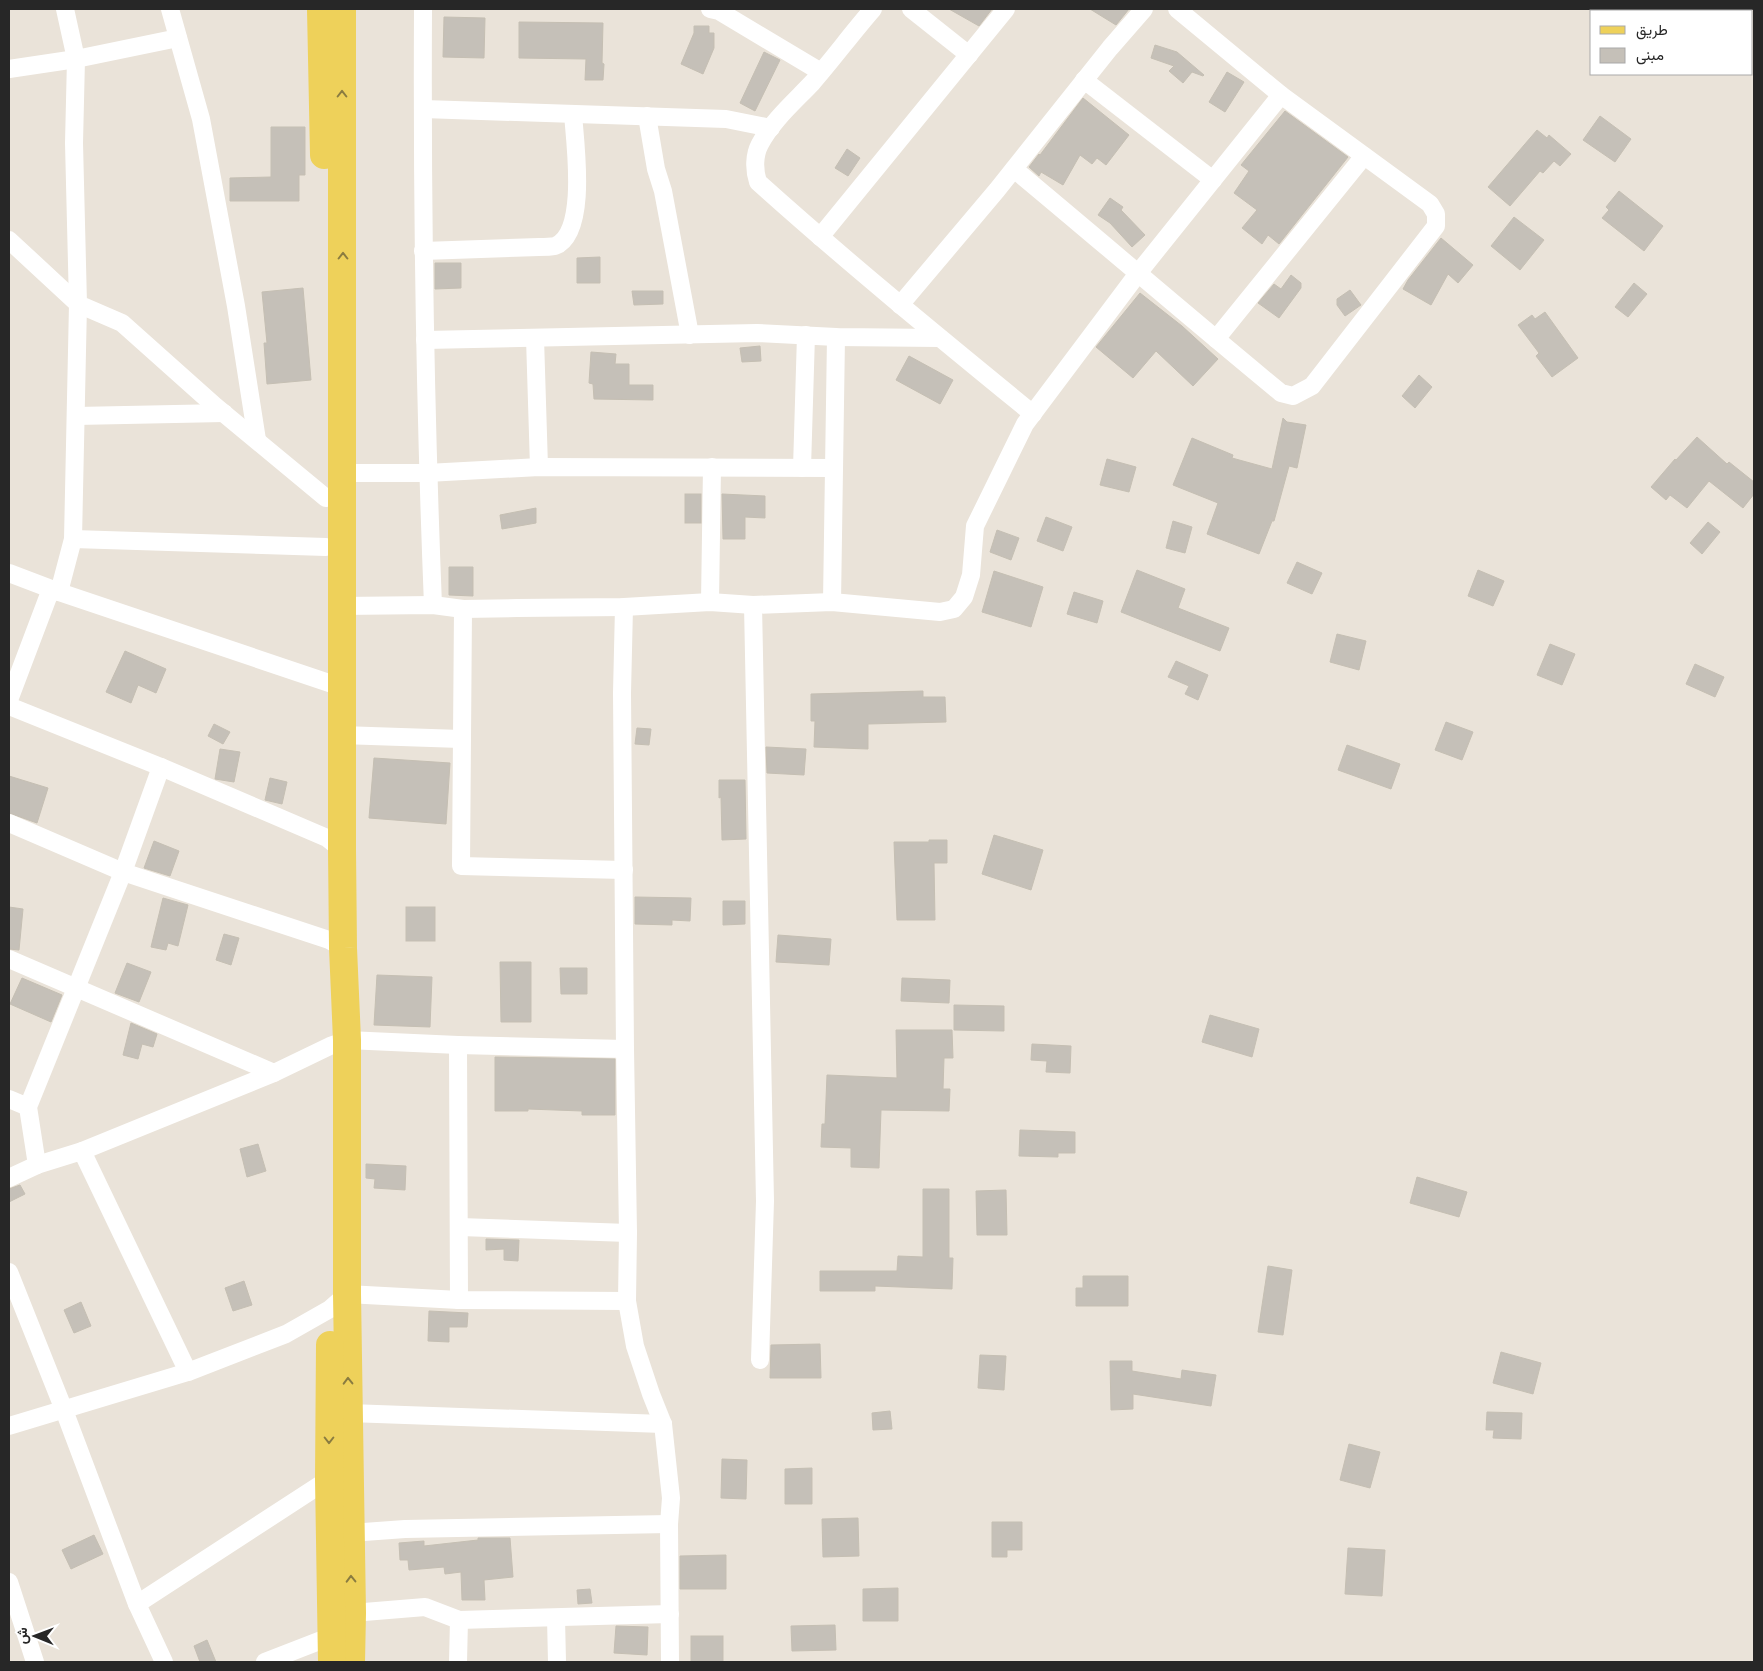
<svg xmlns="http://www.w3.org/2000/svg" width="1763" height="1671" viewBox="0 0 1763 1671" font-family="Raleway,Vazirmatn,sans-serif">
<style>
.building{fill:#c5c0b8;stroke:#c5bfb3}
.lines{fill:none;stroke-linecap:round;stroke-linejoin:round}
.minor{stroke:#fff;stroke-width:18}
.primary{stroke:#eed15a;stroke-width:28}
.oneway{stroke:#8a7c40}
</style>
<rect width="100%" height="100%" fill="#eae3d9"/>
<!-- building -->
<g class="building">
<polygon points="949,9 992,9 979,26"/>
<polygon points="1090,9 1129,9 1116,25"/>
<polygon points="444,17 485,18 484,58 443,57"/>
<polygon points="519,22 603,23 602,63 604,64 603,80 585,80 586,59 519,58"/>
<polygon points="694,26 709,26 709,33 714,33 714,48 703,74 681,64 694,33"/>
<polygon points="1155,45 1177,52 1204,75 1203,76 1192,72 1183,83 1169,71 1174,66 1151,58"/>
<polygon points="764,52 780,60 755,111 740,103"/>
<polygon points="1227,72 1244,82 1225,112 1209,102"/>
<polygon points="1083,98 1129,135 1106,165 1097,158 1092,164 1080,155 1063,185 1041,172 1039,176 1029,167 1039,154 1040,155"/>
<polygon points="1285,111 1348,157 1279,244 1268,235 1262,244 1242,228 1257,210 1234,193 1249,171 1241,165"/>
<polygon points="1600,116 1631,139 1615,162 1583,140"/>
<polygon points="271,127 305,127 305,175 299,175 299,201 230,201 230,178 271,177"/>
<polygon points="1537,130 1547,138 1549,135 1571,154 1560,166 1554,161 1543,173 1540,171 1510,206 1488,187"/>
<polygon points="847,149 860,158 848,176 835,168"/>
<polygon points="1619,191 1663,226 1644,251 1602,218 1609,210 1606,207"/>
<polygon points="1110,198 1123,207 1121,210 1145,235 1132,247 1110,223 1098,215"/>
<polygon points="1514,217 1544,240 1520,270 1491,246"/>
<polygon points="1441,238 1473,265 1458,283 1448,274 1431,305 1403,289 1408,280"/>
<polygon points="600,257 600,283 577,283 577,258"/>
<polygon points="435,263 461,263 461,288 435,289"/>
<polygon points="1291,275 1301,283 1301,288 1279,318 1258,303 1274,284 1281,289"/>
<polygon points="1634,283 1647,294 1628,317 1615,307"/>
<polygon points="303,288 311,380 267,384 264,343 267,343 262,292"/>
<polygon points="1350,290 1361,305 1345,316 1337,305 1337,299"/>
<polygon points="632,291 663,291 663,304 634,305"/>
<polygon points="1140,293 1182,326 1218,359 1193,386 1156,351 1133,378 1096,347"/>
<polygon points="1545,312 1578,358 1552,377 1536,356 1539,353 1518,325 1532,315 1535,319"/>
<polygon points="760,346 761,361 742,362 740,348"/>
<polygon points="591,352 616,354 615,364 629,364 629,385 653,385 653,400 594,399 593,384 589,383"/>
<polygon points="909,356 953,380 940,404 896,380"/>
<polygon points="1419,375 1432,387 1415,408 1402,396"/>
<polygon points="1283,418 1287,422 1306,425 1297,468 1289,466 1274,521 1272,521 1259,554 1207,534 1218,503 1173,485 1192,438 1233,455 1232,458 1272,469"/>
<polygon points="1697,437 1727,464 1729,462 1754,482 1754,494 1743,508 1709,481 1687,508 1670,495 1666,500 1651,487 1675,459 1676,460"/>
<polygon points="1107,459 1136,467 1129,492 1100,485"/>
<rect x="685" y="494" width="16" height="29"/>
<polygon points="722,494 765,496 765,518 745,517 745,539 723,539"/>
<polygon points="536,508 536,523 502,529 500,515"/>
<polygon points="1046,517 1072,527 1063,551 1037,541"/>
<polygon points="1173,521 1192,527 1185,553 1166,548"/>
<polygon points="1708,522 1720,532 1702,554 1690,543"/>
<polygon points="997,530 1019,538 1011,560 990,552"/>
<polygon points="1297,562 1322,573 1312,594 1287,583"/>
<polygon points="449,567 473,567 473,596 449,595"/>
<polygon points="1137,570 1185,589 1178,608 1229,628 1220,651 1121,612"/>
<polygon points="1478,570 1504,581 1493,606 1468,596"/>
<polygon points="994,571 1043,587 1031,627 982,612"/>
<polygon points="1074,592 1103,601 1097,623 1067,614"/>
<polygon points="1337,634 1366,641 1359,670 1330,662"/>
<polygon points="1550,644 1575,654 1562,685 1537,675"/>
<polygon points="125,651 166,669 156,693 138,685 131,703 106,692"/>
<polygon points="1176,661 1208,675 1198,700 1185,694 1189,686 1168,677"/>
<polygon points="1695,664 1724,677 1715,697 1686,684"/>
<polygon points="923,691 923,697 945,697 946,722 868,724 868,749 814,747 815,721 811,721 811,694"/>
<polygon points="1446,722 1473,732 1462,760 1435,750"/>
<polygon points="214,724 230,732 223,744 208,736"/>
<polygon points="637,728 651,729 649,745 635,744"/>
<polygon points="1347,745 1400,764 1391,789 1338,770"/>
<polygon points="766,747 806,749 804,775 767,773"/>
<polygon points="220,749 240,752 234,782 215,779"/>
<polygon points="374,758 450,763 446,824 369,818"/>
<polygon points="9,776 48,788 37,823 9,813"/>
<polygon points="270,778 287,782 282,804 265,800"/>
<polygon points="719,780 745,780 746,839 722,840 721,797 719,798"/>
<polygon points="994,835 1043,850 1031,890 982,874"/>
<polygon points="929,840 947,840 947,863 934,863 935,920 897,920 894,842 929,842"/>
<polygon points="154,841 179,851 170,876 144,868"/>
<polygon points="635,897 691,898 690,921 672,920 672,925 635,924"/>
<polygon points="163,898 188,905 178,946 168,943 166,950 151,947"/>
<polygon points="723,901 745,901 745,924 723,925"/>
<polygon points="9,907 23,909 19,950 9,949"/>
<rect x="406" y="907" width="29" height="34"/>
<polygon points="224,934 239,938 231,965 216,960"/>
<polygon points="778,935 831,939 829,965 776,962"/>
<polygon points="500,962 531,962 531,1022 501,1022"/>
<polygon points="127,963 151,972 139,1002 115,993"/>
<polygon points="560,968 587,968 587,994 561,994"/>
<polygon points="377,975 432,977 430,1027 374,1025"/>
<polygon points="22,978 62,995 51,1022 10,1004"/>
<polygon points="902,978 950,980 949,1003 901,1001"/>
<polygon points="954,1005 1004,1006 1004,1031 954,1030"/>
<polygon points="1210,1015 1259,1029 1252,1057 1202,1042"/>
<polygon points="131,1023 157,1034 153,1047 142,1044 138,1059 123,1055"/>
<polygon points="896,1030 952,1030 953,1058 944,1058 943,1089 950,1089 949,1111 881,1110 879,1168 851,1167 851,1148 821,1147 822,1124 825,1124 827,1075 897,1078"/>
<polygon points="1032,1044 1071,1046 1070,1073 1046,1072 1047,1061 1031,1060"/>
<polygon points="495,1057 615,1059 615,1115 582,1115 582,1111 528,1109 528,1111 495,1111"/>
<polygon points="1020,1130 1075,1132 1075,1153 1058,1153 1058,1157 1019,1156"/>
<polygon points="258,1144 266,1171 247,1177 240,1149"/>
<polygon points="366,1164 406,1166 405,1190 374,1188 375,1179 366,1178"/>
<polygon points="1417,1177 1467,1192 1459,1217 1410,1203"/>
<polygon points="20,1185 25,1194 9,1202 9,1189"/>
<polygon points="923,1189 949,1189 949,1258 953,1258 952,1289 875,1286 875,1291 820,1291 820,1271 897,1271 898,1256 923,1257"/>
<polygon points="1006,1190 1007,1235 977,1235 976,1191"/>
<polygon points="486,1239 519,1240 518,1261 504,1260 504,1249 486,1250"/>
<polygon points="1268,1266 1292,1270 1283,1335 1258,1332"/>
<polygon points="1083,1276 1128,1276 1128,1306 1076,1306 1076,1288 1083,1288"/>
<polygon points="244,1281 252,1305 233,1311 225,1288"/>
<polygon points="81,1302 91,1326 74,1333 64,1310"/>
<polygon points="429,1311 468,1313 467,1327 449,1327 449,1342 428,1341"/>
<polygon points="820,1344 821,1378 770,1378 771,1345"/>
<polygon points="1501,1352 1541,1363 1533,1394 1493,1383"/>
<polygon points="980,1355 1006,1356 1004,1390 978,1388"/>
<polygon points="1110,1361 1132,1361 1132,1371 1181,1379 1182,1370 1216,1375 1211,1406 1133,1394 1133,1409 1111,1410"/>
<polygon points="890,1411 892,1429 873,1430 872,1413"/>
<polygon points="1487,1412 1522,1413 1521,1439 1493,1438 1494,1430 1486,1430"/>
<polygon points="1349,1444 1380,1452 1370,1488 1340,1480"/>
<polygon points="722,1459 747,1460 746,1499 721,1498"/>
<polygon points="812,1468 812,1504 785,1504 785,1469"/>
<polygon points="858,1518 859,1556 823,1557 822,1519"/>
<polygon points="992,1522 1022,1522 1022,1550 1007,1550 1007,1557 992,1557"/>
<polygon points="94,1535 103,1554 71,1569 62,1550"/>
<polygon points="478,1538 510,1538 513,1577 484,1580 485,1600 462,1600 461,1572 445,1574 444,1567 409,1570 408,1560 400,1560 399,1543 424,1541 424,1546 478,1540"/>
<polygon points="1348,1548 1385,1550 1382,1596 1345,1594"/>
<polygon points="726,1555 726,1589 680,1589 680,1556"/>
<polygon points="898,1588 898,1621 863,1621 863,1589"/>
<polygon points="590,1589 592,1603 578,1604 577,1590"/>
<polygon points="835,1625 836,1650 792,1651 791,1626"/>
<polygon points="616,1626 648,1627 647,1655 614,1653"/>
<rect x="691" y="1636" width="32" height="26"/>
<polygon points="207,1640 216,1662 200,1662 194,1646"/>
</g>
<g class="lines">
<!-- minor -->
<g class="minor">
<polyline points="65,9 76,59 74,143 78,304 122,323 215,406 326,498"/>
<polyline points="170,9 201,119 236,306 257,440"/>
<path d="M423,9C422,208 425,406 433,605"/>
<polyline points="710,9 719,11 821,72"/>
<path d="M873,9C852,33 833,59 812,83C794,102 772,121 760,144C754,155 754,170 758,182C847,262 940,338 1033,414"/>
<polyline points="911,9 969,55"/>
<polyline points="9,69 76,59 178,38"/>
<polyline points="1084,80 1213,180"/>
<polyline points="423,109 726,119 771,128"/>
<polyline points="647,116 656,169 663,191 690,335"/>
<path d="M1014,169C1103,243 1191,319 1281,393L1293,396L1312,386L1436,226V214L1430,204L1281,95L1177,9"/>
<polyline points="820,237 1006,9"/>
<polyline points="9,240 78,304 73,539 59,592"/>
<path d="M423,251L539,247C544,247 550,247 555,246C588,233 575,143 573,114"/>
<polyline points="900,305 997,190 1110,48 1144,9"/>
<polyline points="535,338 539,467"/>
<polyline points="1216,339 1364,156"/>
<polyline points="425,340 757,333 836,337 940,338"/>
<polyline points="76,416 224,413"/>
<polyline points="802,468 806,335"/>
<polyline points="341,473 427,473 539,467 834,468"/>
<polyline points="73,539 326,547"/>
<polyline points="9,573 59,592 341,687"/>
<polyline points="710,602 712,467"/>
<polyline points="832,602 836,337"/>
<polyline points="753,605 765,1201 760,1360"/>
<polyline points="341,606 433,605 463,609 517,608 624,607 710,602 753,605 832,602 940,612 954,609 964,597 971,575 975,526 1025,424 1139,272 1281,95"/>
<polyline points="624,607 622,693 625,1049 628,1233 627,1301 635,1346 651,1394 663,1424 671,1498 669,1524 670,1662"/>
<polyline points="463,609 461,866 624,870"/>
<polyline points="9,700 51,589"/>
<polyline points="9,706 161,767 327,838 342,850"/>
<polyline points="341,735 461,739"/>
<polyline points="9,823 123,872 329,940 343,948"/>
<polyline points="9,959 274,1073"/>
<polyline points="458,1045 459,1300"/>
<polyline points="9,1099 28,1107"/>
<polyline points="82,1151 188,1372"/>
<polyline points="37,1165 28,1107 123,872 161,767"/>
<polyline points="9,1178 37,1165 82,1151 274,1073 330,1046 347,1040 458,1045 625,1049"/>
<polyline points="460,1227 628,1233"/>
<polyline points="9,1272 64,1410 137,1604 164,1662"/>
<polyline points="349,1413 663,1424"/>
<polyline points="9,1426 188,1372 286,1334 330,1309 347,1294 459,1300 627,1301"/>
<polyline points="350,1533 405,1529 669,1524"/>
<polyline points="9,1582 35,1662"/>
<polyline points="137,1604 329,1479"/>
<polyline points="352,1613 425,1607 459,1620 670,1614"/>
<polyline points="556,1618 557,1662"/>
<polyline points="265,1662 332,1636"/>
<polyline points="458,1662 459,1620"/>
</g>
<!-- primary -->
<g class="primary">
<polyline points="321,9 324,155"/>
<polyline points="342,9 342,850 343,948 347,1040 347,1294 352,1613 351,1662"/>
<polyline points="330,1345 329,1479 332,1662"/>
</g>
</g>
<!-- one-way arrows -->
<defs><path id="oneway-chevron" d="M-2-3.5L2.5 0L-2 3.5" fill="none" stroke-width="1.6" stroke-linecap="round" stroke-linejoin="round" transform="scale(1.25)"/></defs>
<g class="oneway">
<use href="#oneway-chevron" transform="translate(342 94) rotate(-90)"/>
<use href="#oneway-chevron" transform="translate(343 256) rotate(-90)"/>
<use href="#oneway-chevron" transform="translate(348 1381) rotate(-91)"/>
<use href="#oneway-chevron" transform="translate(329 1440) rotate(90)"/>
<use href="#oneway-chevron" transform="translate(351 1579) rotate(-91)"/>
</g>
<!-- border -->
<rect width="1763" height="1671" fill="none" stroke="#272727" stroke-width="20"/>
<!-- legend -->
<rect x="1590" y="10" width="162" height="65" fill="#ffffff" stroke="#a9a9a9"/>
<rect x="1600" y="26" width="25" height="8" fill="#eed15a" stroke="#a9a9a9"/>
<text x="1636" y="35" font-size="15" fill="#272727">طريق</text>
<rect x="1600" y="48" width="25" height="15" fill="#c5c0b8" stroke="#a9a9a9"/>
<text x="1636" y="60" font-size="15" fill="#272727">مبنى</text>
<!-- north arrow -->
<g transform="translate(35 1636) rotate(271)" stroke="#ffffff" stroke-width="4" paint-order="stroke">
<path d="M0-4L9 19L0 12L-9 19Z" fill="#272727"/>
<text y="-8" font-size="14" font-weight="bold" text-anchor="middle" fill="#272727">ش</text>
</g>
</svg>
